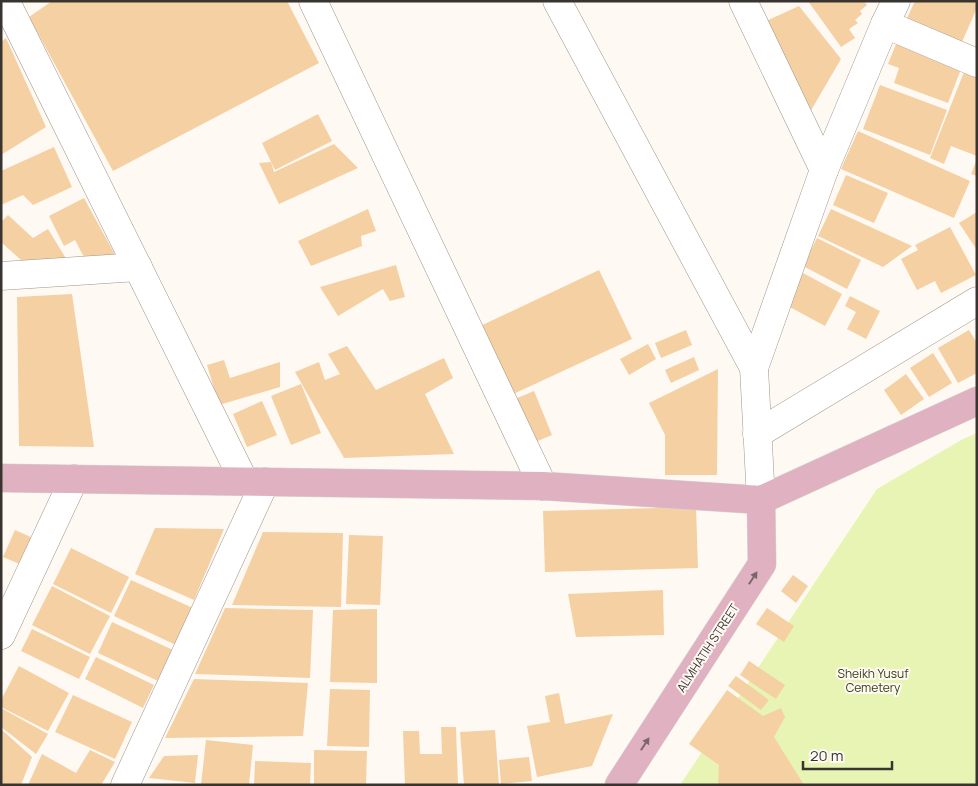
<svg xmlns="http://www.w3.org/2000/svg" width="978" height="786" viewBox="0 0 978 786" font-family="Manrope,sans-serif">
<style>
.green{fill:#e7f4b4}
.building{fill:#f5d0a2}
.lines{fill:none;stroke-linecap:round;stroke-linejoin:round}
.minor-casing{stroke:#9e968c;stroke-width:29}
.major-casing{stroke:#d7d6d6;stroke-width:29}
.minor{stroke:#fff;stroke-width:28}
.major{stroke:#e0b2c1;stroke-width:28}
.oneway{fill:#7b666a}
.labels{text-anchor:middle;stroke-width:4;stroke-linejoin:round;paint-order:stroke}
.street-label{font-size:12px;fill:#383430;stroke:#fef9f3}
.park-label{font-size:12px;fill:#363c14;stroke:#fef9f3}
</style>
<rect width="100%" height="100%" fill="#fef9f3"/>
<!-- green -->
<polygon class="green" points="977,433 977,785 680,785 877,489 963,439"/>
<!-- building -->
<g class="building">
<polygon points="52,1 287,1 319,63 113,171 29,17"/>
<polygon points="808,1 864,1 867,5 860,11 862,14 855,20 858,23 849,29 855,38 841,47"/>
<polygon points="915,1 977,1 977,8 961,44 907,18"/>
<polygon points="799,6 841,59 810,112 764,22"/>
<polygon points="6,38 46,127 1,155 1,42"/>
<polygon points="896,44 961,69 948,103 894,83 899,68 888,64"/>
<polygon points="968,62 977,65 977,156 951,146 944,164 930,158"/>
<polygon points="880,85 947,110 930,155 863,129"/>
<polygon points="318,114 332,141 275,170 262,143"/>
<polygon points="858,131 970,181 954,218 841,169"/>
<polygon points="334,144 358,168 279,204 259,163 271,162 274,172"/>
<polygon points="54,147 72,187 33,205 23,195 1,205 1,171"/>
<polygon points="977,159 977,176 971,174"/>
<polygon points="846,175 888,193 874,223 833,205"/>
<polygon points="84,198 119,262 87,263 75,240 64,246 49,216"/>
<polygon points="368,209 376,231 361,236 362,246 311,266 298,241"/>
<polygon points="831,209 912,246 883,267 818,236"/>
<polygon points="977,212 977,250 959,223"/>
<polygon points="8,215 33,238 48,229 70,265 31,269 1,242 1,222"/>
<polygon points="950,227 976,275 941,293 935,281 917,290 901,259 918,250 915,245"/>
<polygon points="817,238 861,260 847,289 803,266"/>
<polygon points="396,265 405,297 390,301 383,289 338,316 320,287"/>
<polygon points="599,270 632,339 509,396 476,328"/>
<polygon points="803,273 842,294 825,326 786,305"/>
<polygon points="72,294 94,447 19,446 17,297"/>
<polygon points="850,296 880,311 866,339 847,329 856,312 845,306"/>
<polygon points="686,330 692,345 661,358 655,343"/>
<polygon points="969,330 977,343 977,373 958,383 938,348"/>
<polygon points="648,344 656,359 629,375 620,359"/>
<polygon points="347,346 376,390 444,358 453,378 425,394 454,454 344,458 295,372 319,362 325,380 340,374 328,354"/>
<polygon points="933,353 952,383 929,397 910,368"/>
<polygon points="694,357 699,370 671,383 665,370"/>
<polygon points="224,360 230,378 280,362 280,387 219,405 207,365"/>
<polygon points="718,369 717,475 665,475 665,435 649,403"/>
<polygon points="906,374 924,399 901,415 884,390"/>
<polygon points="301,384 321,433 291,445 271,396"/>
<polygon points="534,391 552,435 528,445 510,401"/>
<polygon points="262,401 277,435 247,447 233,414"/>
<polygon points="696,507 698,568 545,572 543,511"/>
<polygon points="155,528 224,529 194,600 135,574"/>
<polygon points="15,530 33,538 22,565 3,557"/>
<polygon points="263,532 343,533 341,607 232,605"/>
<polygon points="349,535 383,536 380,605 346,604"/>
<polygon points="71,548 129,577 111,613 53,584"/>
<polygon points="793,575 808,586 796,603 781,591"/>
<polygon points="131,580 195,609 178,646 114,616"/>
<polygon points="52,586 110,616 90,654 32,625"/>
<polygon points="663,590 664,635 576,637 568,594"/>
<polygon points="225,608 313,610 310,678 195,674"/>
<polygon points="767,608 794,626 784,642 756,624"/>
<polygon points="377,609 377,683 330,682 333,610"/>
<polygon points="112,622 173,650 158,681 98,653"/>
<polygon points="32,629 90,657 79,679 21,651"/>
<polygon points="96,657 154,685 143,708 85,679"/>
<polygon points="749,661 785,685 776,699 740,675"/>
<polygon points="19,666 69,693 48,731 1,707 1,700"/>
<polygon points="736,676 769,700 761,710 728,686"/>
<polygon points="194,679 308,683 303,736 165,738"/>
<polygon points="330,689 370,690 369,747 327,746"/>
<polygon points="727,690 763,716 781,708 785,717 774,737 804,785 718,785 719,765 689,744"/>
<polygon points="559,693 565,724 613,714 592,766 537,777 527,726 550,722 545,696"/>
<polygon points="73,695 132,722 115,759 55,732"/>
<polygon points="1,708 48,734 36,754 1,727"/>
<polygon points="441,727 456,727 458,785 405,785 403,731 419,731 420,754 442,754"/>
<polygon points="1,729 32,757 21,785 1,785"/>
<polygon points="495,730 499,785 464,785 460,732"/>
<polygon points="206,740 253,745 249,785 201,785"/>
<polygon points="90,750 115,762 101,785 28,785 42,754 76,773"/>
<polygon points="314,750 367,751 366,785 314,785"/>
<polygon points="198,755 195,783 149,778 164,756"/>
<polygon points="529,757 532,781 501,784 499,760"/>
<polygon points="255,761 311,763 310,785 254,785"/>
</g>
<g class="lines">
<defs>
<g id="minor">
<polyline points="313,1 543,486"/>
<polyline points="557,1 754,368"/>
<polyline points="743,1 824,170"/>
<polyline points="7,4 244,481"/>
<polyline points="885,24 977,63"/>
<polyline points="1,276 138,267"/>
<polyline points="757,434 977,301"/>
<polyline points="761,500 754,368 824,170 885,24 896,1"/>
<polyline points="1,635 74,479"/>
<polyline points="125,785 265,482"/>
</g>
<g id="major">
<polyline points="1,478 543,486 761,500 977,401"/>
<polyline points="619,785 762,564 761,500"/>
</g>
</defs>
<!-- minor casing -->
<use href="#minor" class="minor-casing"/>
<!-- major casing -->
<use href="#major" class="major-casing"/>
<!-- minor -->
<use href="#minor" class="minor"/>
<!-- major -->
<use href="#major" class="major"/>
</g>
<!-- one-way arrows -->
<defs><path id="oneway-solid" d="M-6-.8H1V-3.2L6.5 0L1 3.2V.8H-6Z" transform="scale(1.25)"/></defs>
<g class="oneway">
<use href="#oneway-solid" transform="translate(753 578) rotate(-57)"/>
<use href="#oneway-solid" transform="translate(645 744) rotate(-57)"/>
</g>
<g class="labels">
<!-- street labels -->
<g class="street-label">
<text transform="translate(708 648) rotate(-57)" y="4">ALMHATIH STREET</text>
</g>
<!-- park labels -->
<g class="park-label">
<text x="873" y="678">Sheikh Yusuf<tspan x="873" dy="14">Cemetery</tspan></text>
</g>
</g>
<!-- border -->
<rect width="978" height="786" fill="none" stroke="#383430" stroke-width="5"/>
<!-- scale -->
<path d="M803 761v8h89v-8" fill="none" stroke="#383430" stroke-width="2.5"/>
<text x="810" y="761" font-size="15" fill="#383430" stroke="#fef9f3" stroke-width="4" paint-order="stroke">20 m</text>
</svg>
